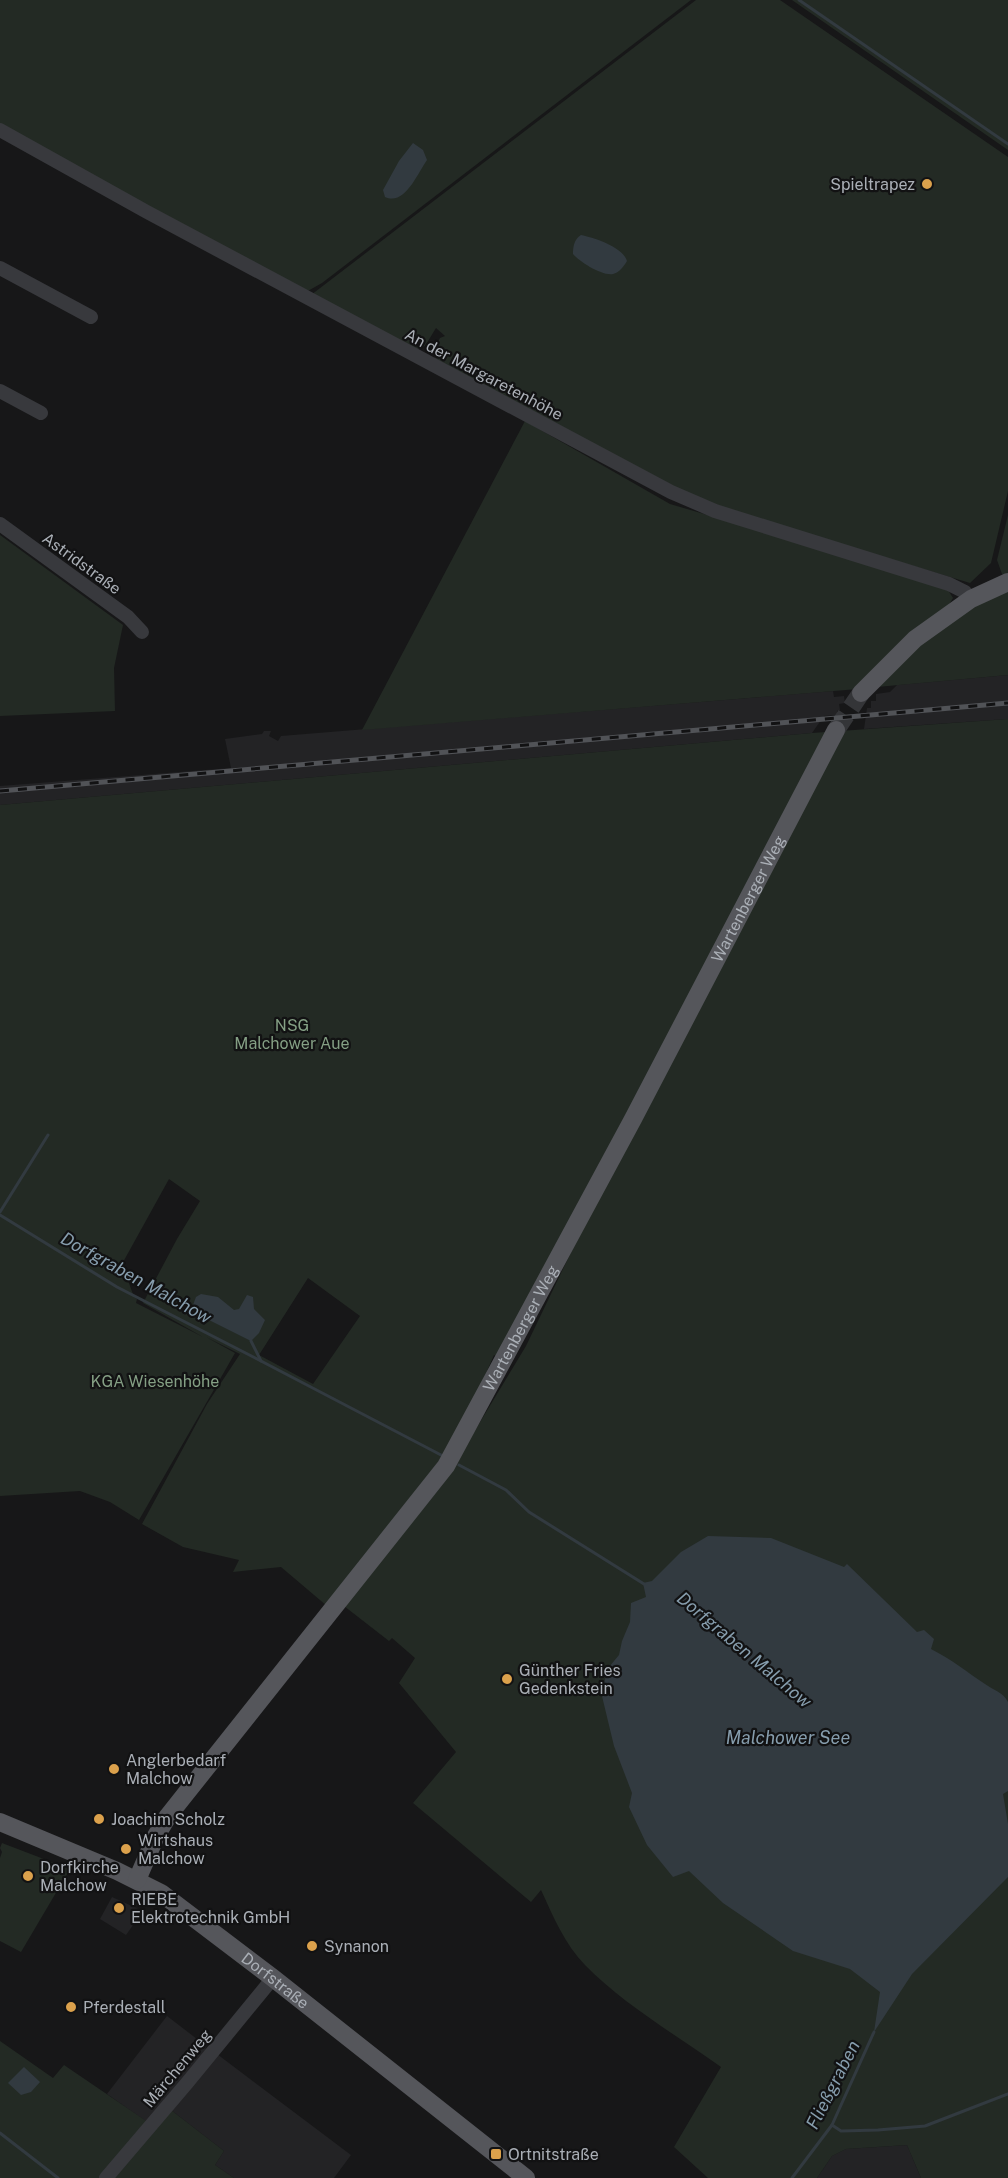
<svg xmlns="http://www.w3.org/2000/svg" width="1008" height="2178" viewBox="0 0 1008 2178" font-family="'Public Sans',sans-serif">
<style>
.built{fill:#232325}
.green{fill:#232a24;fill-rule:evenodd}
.water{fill:#323a40}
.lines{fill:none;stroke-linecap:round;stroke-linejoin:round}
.stream{stroke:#323a40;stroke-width:3}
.major-tunnel{stroke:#343538;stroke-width:18;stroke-dasharray:18 9;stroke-linecap:butt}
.minor{stroke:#38393d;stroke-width:14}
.major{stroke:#55565b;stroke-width:18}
.rail-casing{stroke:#515357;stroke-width:5}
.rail{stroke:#121213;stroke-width:3;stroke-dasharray:9;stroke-linecap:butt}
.poi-dot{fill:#dba14c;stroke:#121213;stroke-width:2}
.labels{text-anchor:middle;stroke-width:4.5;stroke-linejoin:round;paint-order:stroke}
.poi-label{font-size:16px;fill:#aaafb6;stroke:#121213;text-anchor:start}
.street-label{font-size:16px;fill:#aaafb6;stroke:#121213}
.park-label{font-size:16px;fill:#849f84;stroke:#121213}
.water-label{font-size:18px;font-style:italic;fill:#869dad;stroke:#121213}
</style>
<rect width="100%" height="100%" fill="#171718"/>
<!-- built -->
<g class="built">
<polygon points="1008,675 1008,719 864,729 867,708 871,708 871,701 876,701 876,694 890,692 897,685"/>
<polygon points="833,691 834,697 844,696 845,703 839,704 840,710 837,711 837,715 824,716 812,733 0,805 0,786 231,768 225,739 262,734 264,731 271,731 269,736 278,741 281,736"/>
<polygon points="112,1897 143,1911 126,1935 100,1919"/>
<polygon points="167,2016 206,2046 205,2054 147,2122 107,2094"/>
<polygon points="217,2054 351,2155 334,2178 234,2178 215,2165 224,2151 171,2110"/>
<polygon points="907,2145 921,2178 817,2178 832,2156 846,2149"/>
</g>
<!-- green -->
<g class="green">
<polygon points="0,0 691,0 322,283 306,292 0,127"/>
<polygon points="696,0 780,0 1008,157 1008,491 991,563 970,583 726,510 694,497 435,360 433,352 440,338 445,336 436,328 425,346 417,350 311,295"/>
<polygon points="792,0 1008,0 1008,150"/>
<polygon points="525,421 670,504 922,578 948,590 953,598 947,608 858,689 362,730"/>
<polygon points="1008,515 1008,573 1004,575 1002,574 997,560"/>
<polygon points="0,535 123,625 114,668 115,711 0,716"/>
<polygon points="1008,587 1008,675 877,687 927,637 953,618"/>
<path d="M1008,719V2178H921L907,2145L846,2149L832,2156L817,2178H708L674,2147L721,2067C676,2035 623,2004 585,1965C565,1945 553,1916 541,1890L531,1902L413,1803L456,1752L399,1683L415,1658L392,1638L389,1641L344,1606L442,1485L526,1346L586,1221L499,1358L494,1355L479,1389L446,1452L327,1606L281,1567L233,1572L239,1560L183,1547L142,1524L207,1404L240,1354L206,1337L235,1353L139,1520L110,1502L80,1491L0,1496V805L812,733ZM169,1179L200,1201L177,1239L143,1303L203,1337L136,1303L137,1299L134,1297L122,1264ZM308,1278L360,1316L313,1384L259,1355Z"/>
<polygon points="2,1843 70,1869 21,1952 0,1941 0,1858 2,1852 0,1848"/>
<polygon points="0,2041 53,2078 64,2065 155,2127 171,2110 224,2151 215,2165 234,2178 0,2178"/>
</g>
<!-- water -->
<g class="water">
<path d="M413,143L423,150L427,160C417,174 405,206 385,197L383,190L399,161Z"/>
<path d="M581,235C595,238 623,247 627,261C624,266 619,273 613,274C602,276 580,262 573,254C573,247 574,239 581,235Z"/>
<polygon points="201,1294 218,1297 234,1310 239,1309 247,1295 253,1297 254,1309 265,1320 259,1333 251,1341 197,1314 193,1305 196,1297"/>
<path d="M708,1536L771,1538L844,1567L847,1564L917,1632L924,1630L934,1639L931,1649C951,1659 967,1672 985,1684C993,1690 1003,1692 1008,1702V1791L1003,1794L1008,1824V1877L912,1974L874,2032L880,1992L850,1969L793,1951L723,1903L689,1871L673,1877L647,1845L629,1807L632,1793L614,1746L601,1692L609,1667L619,1655L622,1641L630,1622L631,1603L646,1597L643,1583L652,1581L681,1552Z"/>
<polygon points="24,2067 40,2082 31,2092 21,2095 8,2083"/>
</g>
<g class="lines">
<!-- stream -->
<g class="stream">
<polyline points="799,0 1008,144"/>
<polyline points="0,1212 48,1135"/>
<polyline points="0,1215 117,1287 261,1361"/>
<polyline points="251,1341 261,1361 441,1455"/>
<polyline points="459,1465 506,1490 529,1512 644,1584"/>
<polyline points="832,2125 841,2131 878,2130 925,2126 1008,2094"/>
<polyline points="0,2133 58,2178"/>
<polyline points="792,2178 832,2125 874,2032"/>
</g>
<!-- major-tunnel -->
<polyline class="major-tunnel" points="836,730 861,693"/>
<!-- minor -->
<g class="minor">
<polyline points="0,130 147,212 671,492 715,511 949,584 965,592 971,599"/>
<polyline points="0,268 91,317"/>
<polyline points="0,391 41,413"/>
<polyline points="0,524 128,617 142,632"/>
<polyline points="106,2178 187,2083 273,1978"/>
</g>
<!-- major -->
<g class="major">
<polyline points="861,693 915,639 971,599 1008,582"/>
<path id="s1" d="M0,1822L117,1871L161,1893L273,1978L526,2178"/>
<path id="s2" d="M137,1880L156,1836L168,1816L446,1466L633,1119L836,730"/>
</g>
<defs>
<polyline id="rail" points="0,791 1008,703"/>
</defs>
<!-- rail casing -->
<use href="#rail" class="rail-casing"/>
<!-- rail -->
<use href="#rail" class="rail"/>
</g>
<!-- markers -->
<g class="poi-dot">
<circle cx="927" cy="184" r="6"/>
<circle cx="507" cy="1679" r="6"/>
<circle cx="114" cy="1769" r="6"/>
<circle cx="99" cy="1819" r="6"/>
<circle cx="126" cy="1849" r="6"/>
<circle cx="28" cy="1876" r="6"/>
<circle cx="119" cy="1908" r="6"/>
<circle cx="312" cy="1946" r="6"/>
<circle cx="71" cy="2007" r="6"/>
<rect x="490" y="2148" width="12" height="12" rx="3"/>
</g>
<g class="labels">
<!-- poi labels -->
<g class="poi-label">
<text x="915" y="190" text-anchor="end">Spieltrapez</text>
<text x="519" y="1676">Günther Fries<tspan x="519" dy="18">Gedenkstein</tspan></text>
<text x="126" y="1766">Anglerbedarf<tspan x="126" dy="18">Malchow</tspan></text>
<text x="111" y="1825">Joachim Scholz</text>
<text x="138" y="1846">Wirtshaus<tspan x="138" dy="18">Malchow</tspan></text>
<text x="40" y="1873">Dorfkirche<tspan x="40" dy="18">Malchow</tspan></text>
<text x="131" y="1905">RIEBE<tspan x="131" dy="18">Elektrotechnik GmbH</tspan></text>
<text x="324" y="1952">Synanon</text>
<text x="83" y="2013">Pferdestall</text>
<text x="508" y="2160">Ortnitstraße</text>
</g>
<!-- street labels -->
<g class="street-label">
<text transform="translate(484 374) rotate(28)" y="6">An der Margaretenhöhe</text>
<text transform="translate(82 563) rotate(36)" y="6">Astridstraße</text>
<text dy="6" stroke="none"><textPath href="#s2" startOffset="1161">Wartenberger Weg</textPath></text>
<text dy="6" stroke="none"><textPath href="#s2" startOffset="675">Wartenberger Weg</textPath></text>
<text dy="6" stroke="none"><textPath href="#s1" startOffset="320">Dorfstraße</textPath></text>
<text transform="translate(177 2068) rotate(-50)" y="6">Märchenweg</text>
</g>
<!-- park labels -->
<g class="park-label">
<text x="292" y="1031">NSG<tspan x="292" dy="18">Malchower Aue</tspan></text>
<text x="155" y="1387">KGA Wiesenhöhe</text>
</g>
<!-- water labels -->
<g class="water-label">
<text transform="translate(136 1278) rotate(29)" y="6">Dorfgraben Malchow</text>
<text transform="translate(744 1650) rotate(40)" y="6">Dorfgraben Malchow</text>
<text x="788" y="1744">Malchower See</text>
<text transform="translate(833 2085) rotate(-63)" y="6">Fließgraben</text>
</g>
</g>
</svg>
